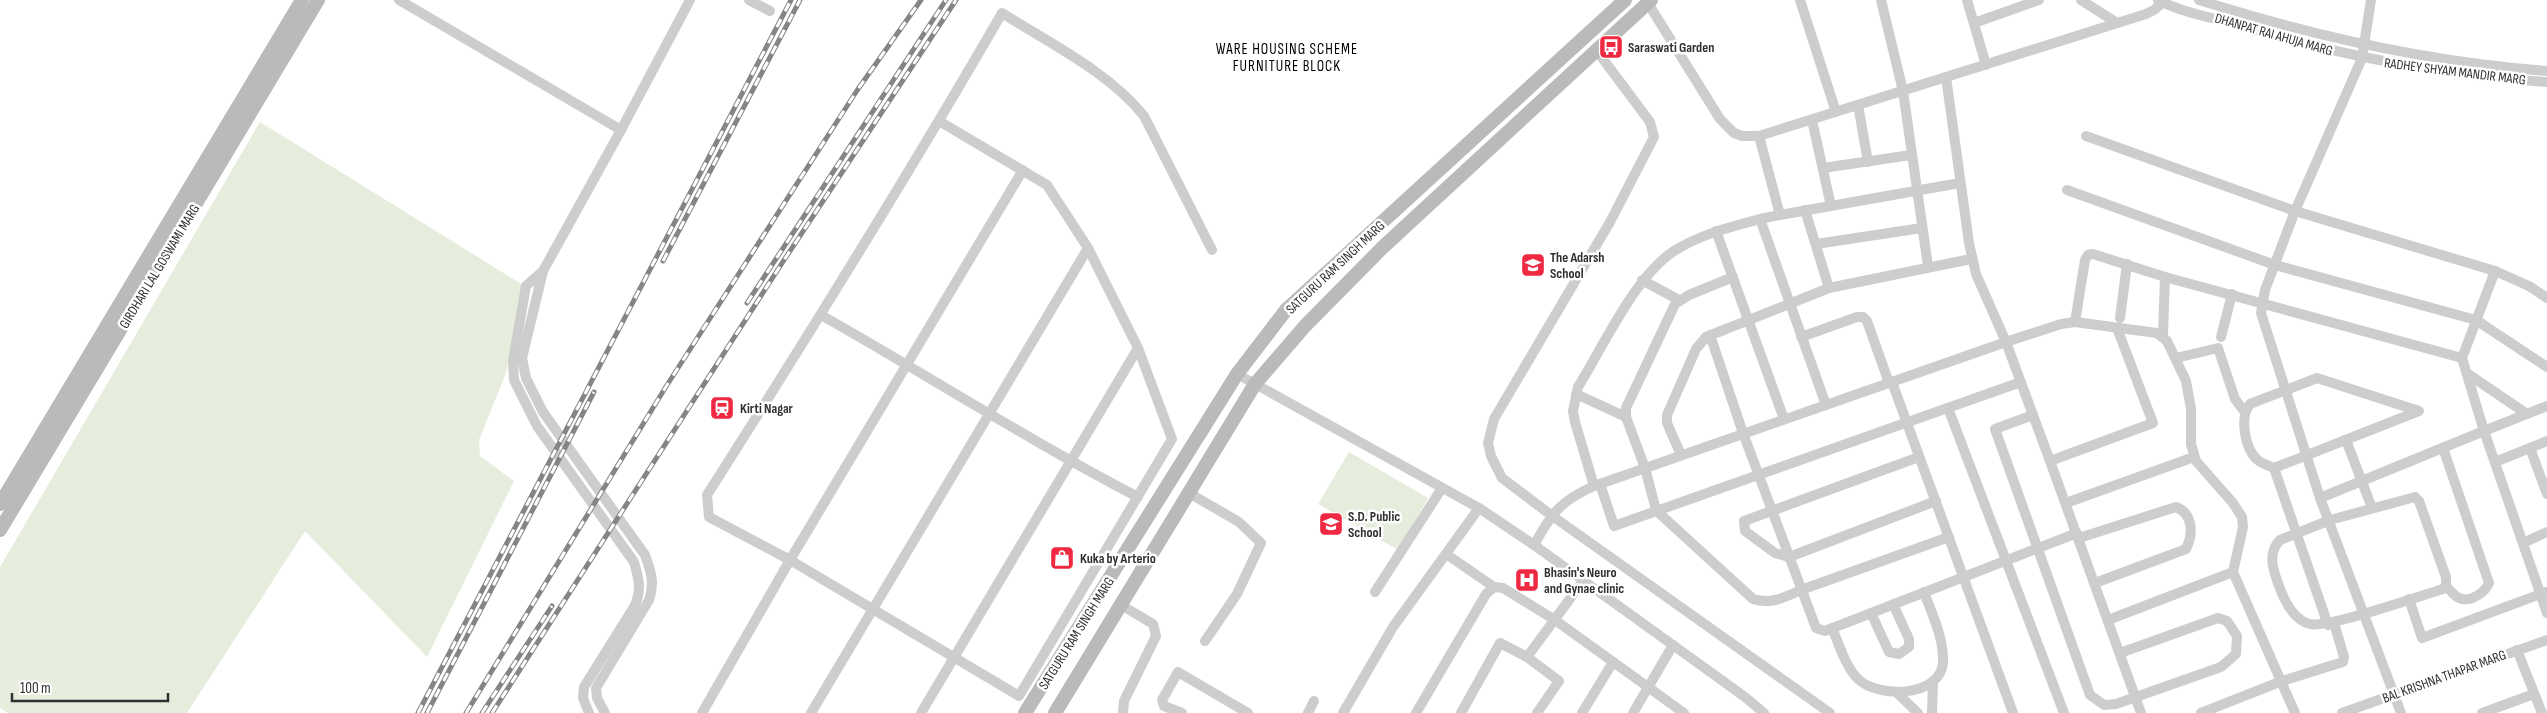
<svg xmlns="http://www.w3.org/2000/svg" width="2547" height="713" viewBox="0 0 2547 713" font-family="'Sofia Sans Condensed',sans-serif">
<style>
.green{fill:#e6eddd}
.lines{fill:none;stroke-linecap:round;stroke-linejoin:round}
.minor{stroke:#cdcdcd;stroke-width:10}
.secondary{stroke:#bababa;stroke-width:14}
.rail-casing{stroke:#858585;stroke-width:5}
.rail{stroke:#fff;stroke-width:3;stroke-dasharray:9;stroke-linecap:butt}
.labels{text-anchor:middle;stroke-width:5;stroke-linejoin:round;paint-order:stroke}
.street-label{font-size:14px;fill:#303030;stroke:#fff}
.poi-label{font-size:14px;font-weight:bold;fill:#303030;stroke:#fff;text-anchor:start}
.neighbourhood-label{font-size:15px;letter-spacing:1px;fill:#000;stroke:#fff}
</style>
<rect width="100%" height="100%" fill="#fff"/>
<!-- green -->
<g class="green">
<polygon points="260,122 523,285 506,373 479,440 480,456 514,481 427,657 305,531 187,713 8,713 0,708 0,567"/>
<polygon points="1349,452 1428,498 1398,550 1318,504"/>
</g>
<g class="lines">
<!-- minor -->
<g class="minor">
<path d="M399,0L621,130L543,271L526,286L513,361L514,380L537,426L634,562C639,579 642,591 634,607L584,687L583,698L589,713"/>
<polyline points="749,0 770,11"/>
<polyline points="1646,0 1720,119 1734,133 1742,136 1759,136 2146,14 2154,10 2165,0"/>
<polyline points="1800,0 1836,112"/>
<polyline points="1881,0 1903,91 1928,266"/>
<polyline points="1967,0 1986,65"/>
<polyline points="2081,0 2117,23"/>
<path d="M2158,0C2183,13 2215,18 2241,26C2344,56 2440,75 2547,82"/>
<path d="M2199,0C2312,36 2428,62 2547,71"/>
<polyline points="2371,0 2362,58 2295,211 2265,290 2261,313 2320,498 2401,713"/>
<polyline points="1974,23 2039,0"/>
<polyline points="1597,51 1650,122 1654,137 1610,222 1494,419 1488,443 1491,456 1502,478 1551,515 1830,713"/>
<polyline points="1946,77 1969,243 1976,274 2006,342 2050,461 2141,713"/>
<polyline points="1858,105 1868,162"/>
<polyline points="1812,120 1831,206"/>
<path d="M939,121L1047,185L1088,248L1138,348L1172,439L1019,696L790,560L709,517L707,495C808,336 908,176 1002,13C1049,43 1109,72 1144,116L1212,250"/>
<polyline points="621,130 690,0"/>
<polyline points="1759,136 1780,215 1960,183"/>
<polyline points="2086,136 2295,211 2495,271 2529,286 2547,298"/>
<polyline points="1823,168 1911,155"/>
<polyline points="2067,190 2275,265 2476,320 2547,367"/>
<polyline points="1805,210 1829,288"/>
<polyline points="1780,215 1760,219 1826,405"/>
<polyline points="1716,231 1784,419"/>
<polyline points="1816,244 1922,228"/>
<path d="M543,271L522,358L526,378L543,412L645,555C651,571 655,583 649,600L596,688L597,698L605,713"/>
<path d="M1733,277L1689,295L1675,304L1626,408V417L1645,468L1655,506L1660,514L1753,599C1771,605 1785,597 1801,590L1949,537"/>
<polyline points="1642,280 1679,300"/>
<path d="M821,315C927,375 1030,441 1138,497"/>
<polyline points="2120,318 2127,264"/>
<polyline points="2075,322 2085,260 2088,255 2093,254 2165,277 2462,358 2484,431 2320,498"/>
<polyline points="1710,335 1743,433 1816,628 1825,631 2077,533"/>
<polyline points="2163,335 2165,277"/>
<polyline points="1801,337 1857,317 1863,317 1867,321 1889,383"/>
<polyline points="2221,337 2232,294"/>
<polyline points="2176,358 2218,348 2235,399 2244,411"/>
<polyline points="2462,358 2495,271"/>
<polyline points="1237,374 1479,508 1534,545 1745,697 1764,713"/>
<polyline points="2468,374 2527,414"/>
<path d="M2317,378L2419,411L2274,468C2270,466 2263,464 2259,461C2245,451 2239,417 2250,404Z"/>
<polyline points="1892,382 2013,713"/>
<polyline points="1576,394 1626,417"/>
<polyline points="2547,406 2484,431 2547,613"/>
<polyline points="1948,408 2064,713"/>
<polyline points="2033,415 1995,429 2090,695 2104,705 2116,704 2221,667 2236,654 2237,636 2227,621 2218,618 2120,653"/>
<polyline points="2346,440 2372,508"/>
<path d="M2443,448L2489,583C2485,592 2473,601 2462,599C2455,598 2450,590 2446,586"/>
<polyline points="2530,448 2547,494"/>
<polyline points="1681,455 1667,423 1667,415 1696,349 1706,337 1829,288 1971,259"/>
<polyline points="1919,457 1744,521 1745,531 1775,553 1789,557 1936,501"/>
<polyline points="2050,461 2153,423 2117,328"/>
<polyline points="2495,462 2547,441"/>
<polyline points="2274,468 2328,625"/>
<polyline points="1600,484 1614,526 2021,382"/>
<path d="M1594,486L1575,422L1573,411L1578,387C1603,347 1635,276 1674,251C1701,234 1730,227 1760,219"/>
<polyline points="1189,493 1239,522 1261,543 1237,594 1205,641"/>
<path d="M2415,497L2419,501L2446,577V586L2443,589C2420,596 2326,629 2310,624C2293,620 2283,598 2278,583C2272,567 2268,553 2280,540L2330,520Z"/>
<polyline points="2066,503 2194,457"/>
<path d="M2079,538L2176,507C2194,514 2193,535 2186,549L2095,583"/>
<polyline points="2523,543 2547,532"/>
<path d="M1534,545C1552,513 1560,501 1594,486L2006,342L2061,324L2075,322L2157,333L2167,341L2186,381L2191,409V444L2196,461L2233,503L2242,517L2243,527L2233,572L2295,713"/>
<polyline points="1446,554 1494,587"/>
<polyline points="1375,592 1442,488"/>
<polyline points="2409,599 2422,638 2546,592"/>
<polyline points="1121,605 1153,624 1156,636 1124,701 1123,713"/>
<polyline points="1871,613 1889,652 1899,654 1909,647 1909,639 1893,604"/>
<polyline points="2108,620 2233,572"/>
<path d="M1832,628C1839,644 1845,666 1858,679C1879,699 1941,697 1943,662C1944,638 1932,614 1924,592"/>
<polyline points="2517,650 2542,713"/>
<polyline points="1527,657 1583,581"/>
<polyline points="1896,692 1918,713"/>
<polyline points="702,713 790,560 1023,170"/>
<polyline points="811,713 1088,248"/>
<polyline points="921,713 1138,348"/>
<polyline points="1182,713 1164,706 1162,700 1178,672 1248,713"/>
<polyline points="1308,713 1314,701"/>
<polyline points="1343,713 1393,627 1479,508"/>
<polyline points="1416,713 1486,594 1494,587 1503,588 1555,620 1684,713"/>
<polyline points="1461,713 1500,643 1527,657 1559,681 1537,713"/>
<polyline points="1582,713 1613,662"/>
<polyline points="1633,713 1673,645"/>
<polyline points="1932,713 1933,681"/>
<polyline points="2201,713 2282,681 2343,662 2344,657 2334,623"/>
<polyline points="2342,713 2547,640"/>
<polyline points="2482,713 2534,694"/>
</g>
<!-- secondary -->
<g class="secondary">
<polyline points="0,504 302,0"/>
<polyline points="0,530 318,0"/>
<polyline points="1025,713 1237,374 1286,310 1625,0"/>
<polyline points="1055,713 1255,384 1305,326 1382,248 1651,0"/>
</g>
<defs>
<g id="rail">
<polyline points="663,261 800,0"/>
<polyline points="747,303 946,0"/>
<polyline points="418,713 791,0"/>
<polyline points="427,713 594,392"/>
<polyline points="466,713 667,385 858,89 921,0"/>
<polyline points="482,713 552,606"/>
<polyline points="492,713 786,257 956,0"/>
</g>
</defs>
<!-- rail casing -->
<use href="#rail" class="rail-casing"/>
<!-- rail -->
<use href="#rail" class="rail"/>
</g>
<!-- icons -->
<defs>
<symbol id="bus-square" viewBox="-11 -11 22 22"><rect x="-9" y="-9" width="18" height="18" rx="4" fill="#ef2941" stroke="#fff"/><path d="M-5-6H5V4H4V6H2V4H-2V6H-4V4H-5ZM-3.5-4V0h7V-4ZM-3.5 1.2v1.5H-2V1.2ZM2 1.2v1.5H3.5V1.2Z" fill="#fff"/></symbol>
<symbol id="school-square" viewBox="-11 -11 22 22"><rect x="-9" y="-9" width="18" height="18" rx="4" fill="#ef2941" stroke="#fff"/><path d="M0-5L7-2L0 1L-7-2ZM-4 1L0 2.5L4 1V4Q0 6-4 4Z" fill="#fff"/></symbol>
<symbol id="station-square" viewBox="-11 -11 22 22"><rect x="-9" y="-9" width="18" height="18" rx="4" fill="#ef2941" stroke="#fff"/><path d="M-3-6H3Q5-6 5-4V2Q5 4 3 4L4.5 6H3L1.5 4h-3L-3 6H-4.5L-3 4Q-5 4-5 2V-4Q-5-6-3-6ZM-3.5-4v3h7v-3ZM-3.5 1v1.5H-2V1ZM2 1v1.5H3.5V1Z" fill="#fff"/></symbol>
<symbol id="shop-square" viewBox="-11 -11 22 22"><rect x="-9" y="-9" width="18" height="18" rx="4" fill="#ef2941" stroke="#fff"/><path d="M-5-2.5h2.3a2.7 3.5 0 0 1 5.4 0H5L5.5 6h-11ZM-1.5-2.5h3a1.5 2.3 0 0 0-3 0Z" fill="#fff"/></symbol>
<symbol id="hospital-square" viewBox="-11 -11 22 22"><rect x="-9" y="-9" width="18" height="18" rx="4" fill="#ef2941" stroke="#fff"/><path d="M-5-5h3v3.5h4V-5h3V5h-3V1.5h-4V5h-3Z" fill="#fff"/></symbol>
</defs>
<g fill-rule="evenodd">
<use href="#bus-square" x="1597" y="33" width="28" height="28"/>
<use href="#school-square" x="1519" y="251" width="28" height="28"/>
<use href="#station-square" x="708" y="394" width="28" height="28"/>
<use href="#school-square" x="1317" y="510" width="28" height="28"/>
<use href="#shop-square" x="1048" y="544" width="28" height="28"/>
<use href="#hospital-square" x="1513" y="566" width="28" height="28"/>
</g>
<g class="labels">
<!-- street labels -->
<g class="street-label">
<text transform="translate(2274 34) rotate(16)" y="5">DHANPAT RAI AHUJA MARG</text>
<text transform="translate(2455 71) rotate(7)" y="5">RADHEY SHYAM MANDIR MARG</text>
<text transform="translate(159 266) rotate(-59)" y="5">GIRDHARI LAL GOSWAMI MARG</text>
<text transform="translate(1335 267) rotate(-43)" y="5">SATGURU RAM SINGH MARG</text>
<text transform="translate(1076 633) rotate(-58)" y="5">SATGURU RAM SINGH MARG</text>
<text transform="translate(2444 676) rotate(-20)" y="5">BAL KRISHNA THAPAR MARG</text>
</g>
<!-- poi labels -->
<g class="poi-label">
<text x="1628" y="52">Saraswati Garden</text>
<text x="1550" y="262">The Adarsh<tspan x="1550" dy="16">School</tspan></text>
<text x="740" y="413">Kirti Nagar</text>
<text x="1348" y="521">S.D. Public<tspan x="1348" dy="16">School</tspan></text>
<text x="1080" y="563">Kuka by Arterio</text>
<text x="1544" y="577">Bhasin's Neuro<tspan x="1544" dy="16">and Gynae clinic</tspan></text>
</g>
<!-- neighbourhood labels -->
<g class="neighbourhood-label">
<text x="1287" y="54">WARE HOUSING SCHEME<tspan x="1287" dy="17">FURNITURE BLOCK</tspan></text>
</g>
</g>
<!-- scale -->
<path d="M12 693v8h156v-8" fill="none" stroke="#303030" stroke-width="2.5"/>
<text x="20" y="693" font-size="15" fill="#303030" stroke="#ffffff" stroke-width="4" paint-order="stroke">100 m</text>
</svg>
